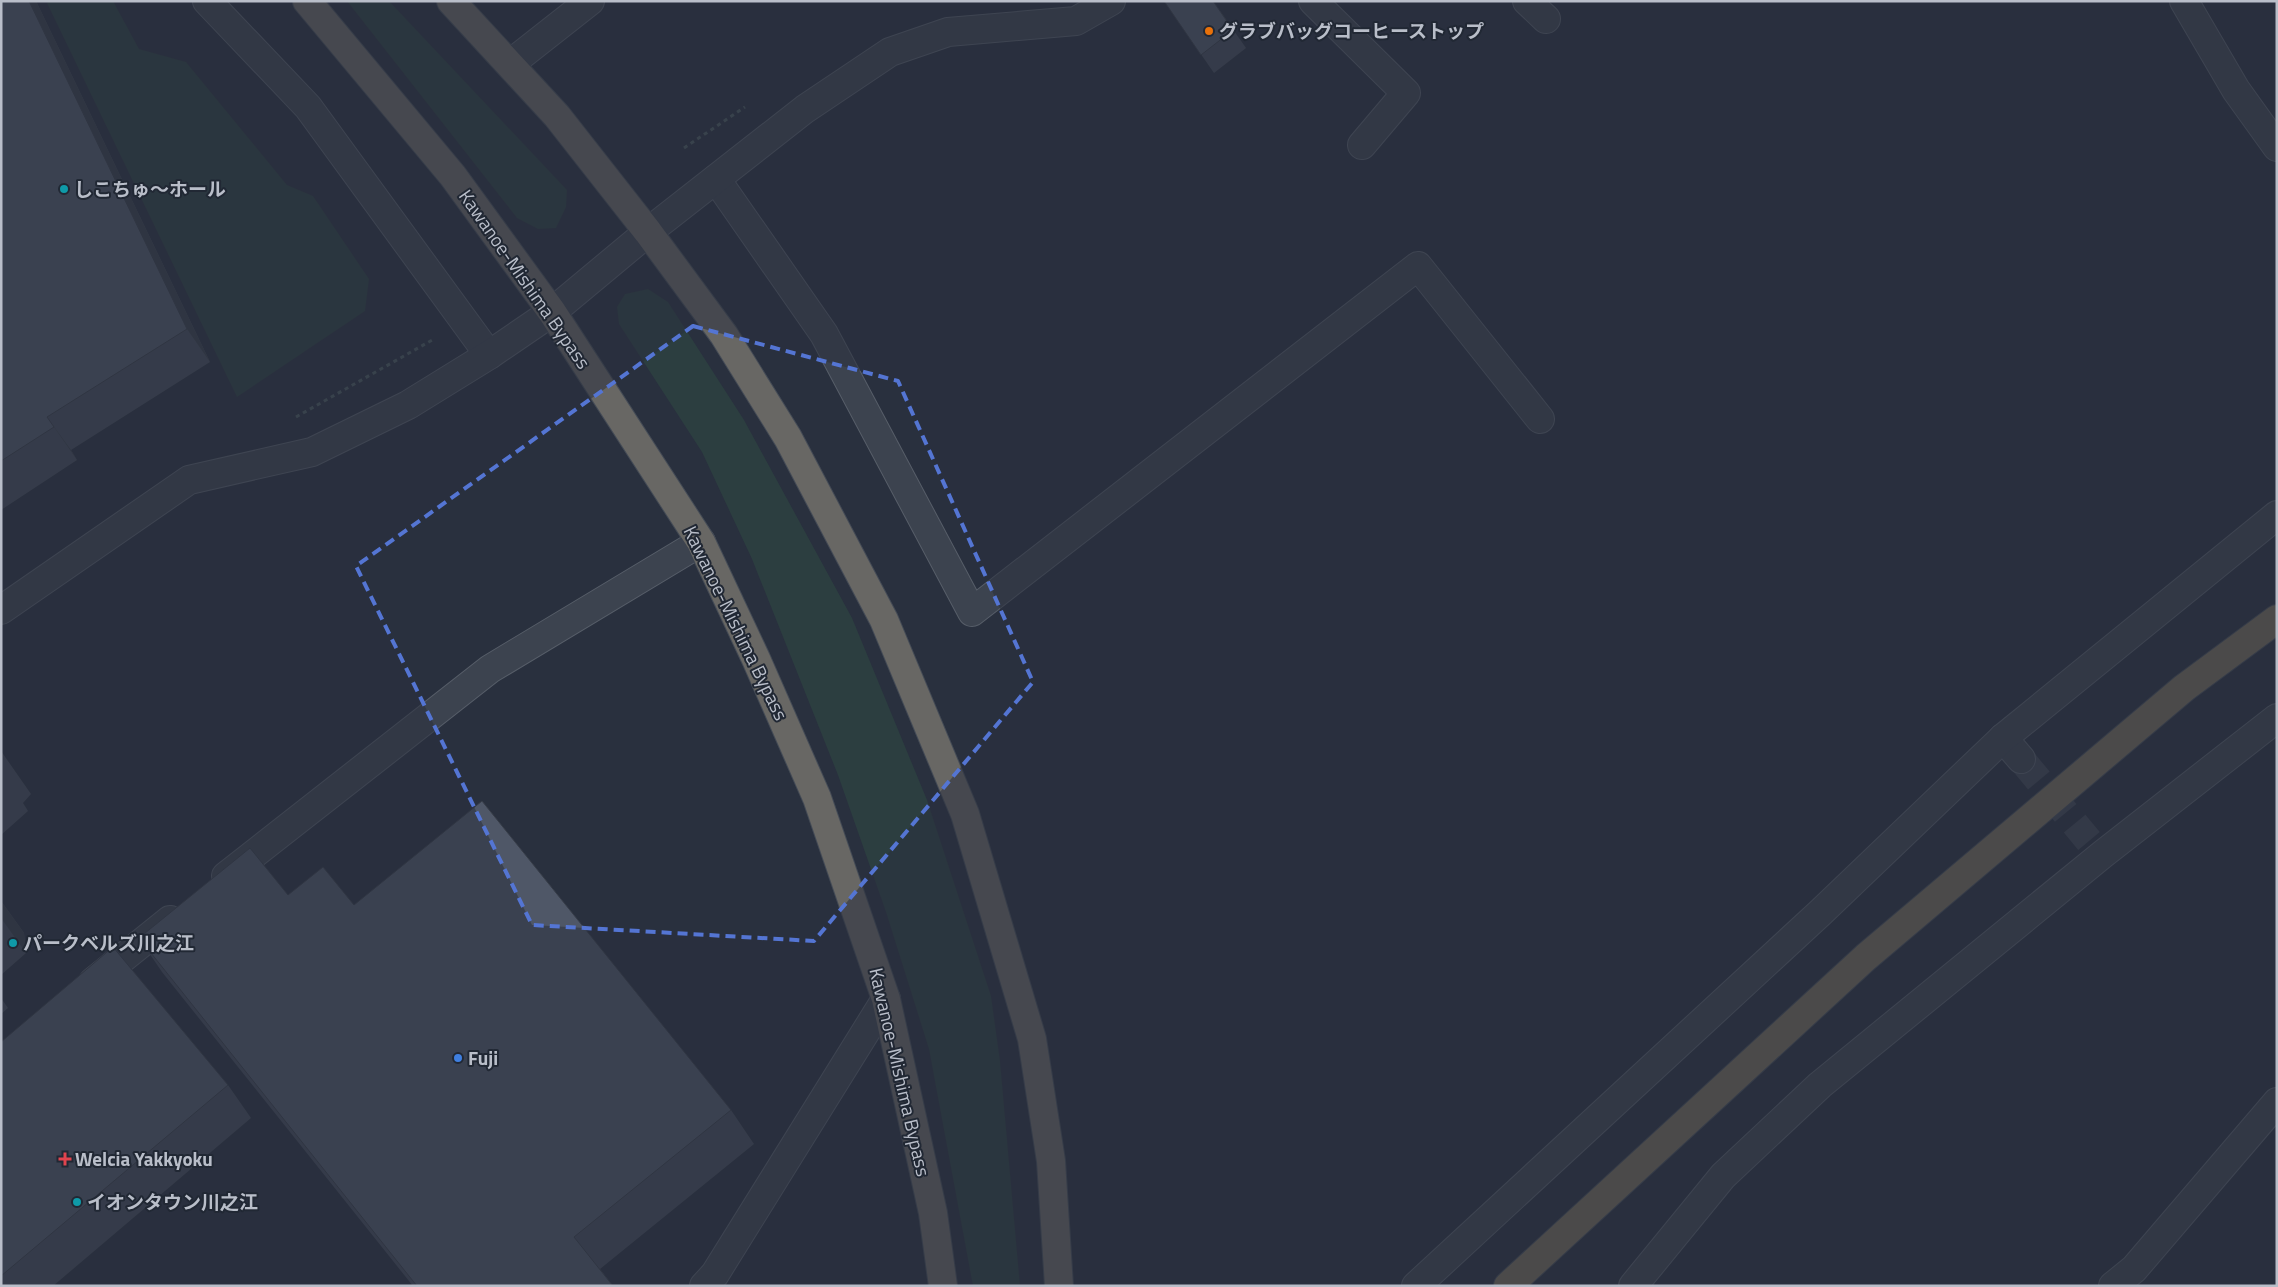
<svg xmlns="http://www.w3.org/2000/svg" width="2278" height="1287" viewBox="0 0 2278 1287" font-family="'Titillium Web','Noto Sans JP',sans-serif">
<style>
.green{fill:#2c3e40}
.lines{fill:none;stroke-linecap:round;stroke-linejoin:round}
.minor-tunnel{stroke:#3f4553;stroke-width:28;stroke-dasharray:28 14;stroke-linecap:butt}
.minor-casing{stroke:#575e69;stroke-width:30}
.trunk-casing{stroke:#444b56;stroke-width:30}
.motorway-casing{stroke:#444b56;stroke-width:30}
.path{stroke:#4b5a5e;stroke-width:3;stroke-dasharray:4 4;stroke-linecap:butt}
.minor{stroke:#3c434f;stroke-width:28}
.trunk{stroke:#686764;stroke-width:28}
.motorway{stroke:#746c5a;stroke-width:28}
.wall{fill:#444b59}
.shaded-wall{fill:#373d48}
.building{fill:#4f5767;stroke:#373d48}
.marked{fill:none;stroke:#5475d3;stroke-width:4;stroke-dasharray:10 6;stroke-linejoin:round}
.food-dot{fill:#e8710a;stroke:#212834;stroke-width:2}
.culture-dot{fill:#0f9aa8;stroke:#212834;stroke-width:2}
.shop-dot{fill:#3f7fe0;stroke:#212834;stroke-width:2}
.health-dot{fill:#e0444e;stroke:#212834;stroke-width:2}
.labels{text-anchor:middle;stroke-width:4;stroke-linejoin:round;paint-order:stroke}
.poi-label{font-size:19px;font-weight:bold;fill:#b9bec9;stroke:#212834;text-anchor:start}
.street-label{font-size:19px;fill:#b9bec9;stroke:#212834}
</style>
<rect width="100%" height="100%" fill="#29303e"/>
<!-- green -->
<g class="green">
<polygon points="50,1 113,1 139,49 186,62 287,185 313,196 369,279 365,311 237,397 47,3"/>
<polygon points="347,1 389,1 567,190 566,207 556,228 538,229 517,218"/>
<polygon points="648,289 668,302 744,420 852,618 927,800 991,996 1000,1061 1020,1286 973,1286 929,1049 886,912 838,775 752,559 702,452 619,324 617,307 625,294"/>
</g>
<g class="lines">
<!-- minor-tunnel -->
<polyline class="minor-tunnel" points="2021,759 2089,841"/>
<defs>
<g id="minor">
<polyline points="207,1 308,107 489,355"/>
<polyline points="1313,1 1406,93 1362,145"/>
<polyline points="1527,1 1546,19"/>
<polyline points="2184,1 2236,90 2277,147"/>
<polyline points="510,64 590,1"/>
<polyline points="716,179 824,334 972,612 1418,266 1540,419"/>
<polyline points="1,610 189,480 312,452 408,405 489,355 552,312 648,232 805,109 890,52 948,32 1076,21 1111,1"/>
<polyline points="2003,738 2021,759"/>
<polyline points="226,876 490,669 701,542"/>
<polyline points="93,982 170,920"/>
<polyline points="704,1286 715,1274 886,999"/>
<polyline points="1416,1286 1820,913 2003,738 2277,515"/>
<polyline points="1633,1286 1723,1176 1820,1085 2103,854 2277,718"/>
<polyline points="2113,1286 2134,1269 2277,1102"/>
</g>
<g id="trunk">
<polyline points="307,1 453,176 552,312 701,542 756,659 817,798 886,999 933,1213 943,1286"/>
<polyline points="451,1 557,116 648,232 724,335 788,438 884,620 965,814 1032,1039 1051,1161 1059,1286"/>
</g>
<polyline id="motorway" points="1508,1286 1866,957 2184,688 2277,619"/>
</defs>
<!-- minor casing -->
<use href="#minor" class="minor-casing"/>
<!-- trunk casing -->
<use href="#trunk" class="trunk-casing"/>
<!-- motorway casing -->
<use href="#motorway" class="motorway-casing"/>
<!-- path -->
<g class="path">
<polyline points="684,148 745,107"/>
<polyline points="296,417 434,339"/>
</g>
<!-- minor -->
<use href="#minor" class="minor"/>
<!-- trunk -->
<use href="#trunk" class="trunk"/>
<!-- motorway -->
<use href="#motorway" class="motorway"/>
</g>
<!-- wall -->
<g class="wall">
<polygon points="1,1 36,1 210,362 71,450 77,460 1,510"/>
<polygon points="1164,1 1213,1 1246,48 1214,73"/>
<polygon points="1,751 31,794 23,803 28,811 1,835"/>
<polygon points="288,895 354,905 731,1110 754,1144 600,1269 613,1286 413,1286 162,972 139,938"/>
<polygon points="1,901 24,933 26,953 1,975"/>
<polygon points="1,998 8,1008 1,1014"/>
<polygon points="1,1042 228,1085 251,1118 53,1286 1,1286"/>
</g>
<!-- shaded-wall -->
<g class="shaded-wall">
<polygon points="29,1 36,1 210,362 187,329"/>
<polygon points="47,417 71,450 77,460 54,427"/>
<polygon points="1,901 24,933 26,953 1,918"/>
</g>
<!-- building -->
<g class="building">
<polygon points="1,1 29,1 187,329 47,417 54,427 1,461"/>
<polygon points="1164,1 1213,1 1233,30 1201,55"/>
<polygon points="482,801 731,1110 574,1237 613,1286 417,1286 139,938 250,848 288,895 323,867 354,905"/>
<polygon points="113,947 228,1085 1,1276 1,1042"/>
</g>
<!-- marked area -->
<path d="M0 0H2278V1287H0ZM693,326L898,381L1033,682L814,941L532,925L356,566Z" fill="#29303e" fill-opacity=".55" fill-rule="evenodd"/>
<path class="marked" d="M693,326L898,381L1033,682L814,941L532,925L356,566Z"/>
<!-- markers -->
<circle class="food-dot" cx="1209" cy="31" r="5"/>
<g class="culture-dot">
<circle cx="64" cy="189" r="5"/>
<circle cx="13" cy="943" r="5"/>
<circle cx="77" cy="1202" r="5"/>
</g>
<circle class="shop-dot" cx="458" cy="1058" r="5"/>
<path class="health-dot" d="M62.5 1151.5h5v5h5v5h-5v5h-5v-5h-5v-5h5z"/>
<g class="labels">
<!-- poi labels -->
<g class="poi-label">
<text x="1219" y="38">グラブバッグコーヒーストップ</text>
<text x="74" y="196">しこちゅ～ホール</text>
<text x="23" y="950">パークベルズ川之江</text>
<text x="468" y="1065">Fuji</text>
<text x="75" y="1166">Welcia Yakkyoku</text>
<text x="87" y="1209">イオンタウン川之江</text>
</g>
<!-- street labels -->
<g class="street-label">
<text transform="translate(525 279) rotate(55)" y="7">Kawanoe-Mishima Bypass</text>
<text transform="translate(736 623) rotate(64)" y="7">Kawanoe-Mishima Bypass</text>
<text transform="translate(900 1072) rotate(77)" y="7">Kawanoe-Mishima Bypass</text>
</g>
</g>
<!-- border -->
<rect width="2278" height="1287" fill="none" stroke="#b9bec9" stroke-width="5"/>
</svg>
